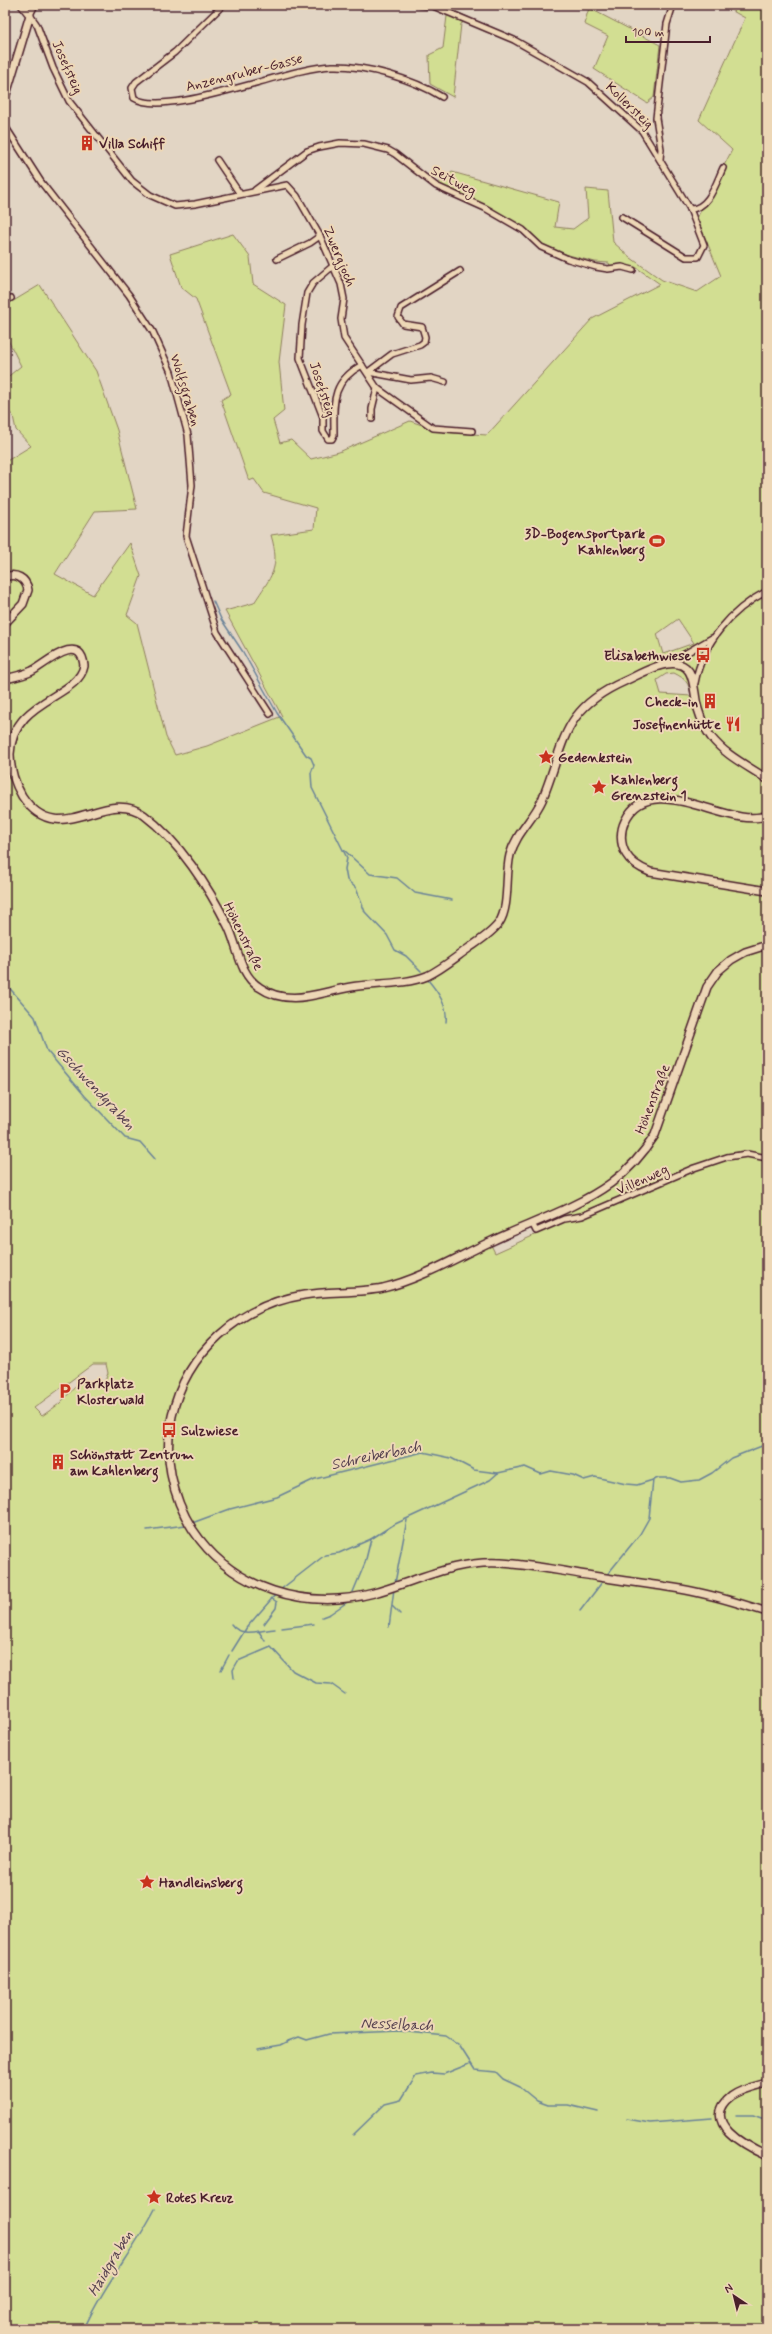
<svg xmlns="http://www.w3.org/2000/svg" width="772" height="2334" viewBox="0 0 772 2334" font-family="Mynerve,sans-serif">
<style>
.green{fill:#d2de92;stroke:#8e7e5e;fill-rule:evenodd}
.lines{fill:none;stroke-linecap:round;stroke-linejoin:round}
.stream{stroke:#6a8298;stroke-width:1.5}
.street-casing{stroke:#4a1f2b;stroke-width:8}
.secondary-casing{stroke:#4a1f2b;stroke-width:10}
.street{stroke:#edd7b6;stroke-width:5}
.secondary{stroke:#edd7b6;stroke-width:7}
.labels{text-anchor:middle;stroke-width:4;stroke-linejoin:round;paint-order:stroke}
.street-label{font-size:14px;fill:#4a1f2b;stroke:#edd7b6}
.poi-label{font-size:14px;font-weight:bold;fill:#4a1f2b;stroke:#edd7b6;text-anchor:start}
.water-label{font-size:15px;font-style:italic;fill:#55404f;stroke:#edd7b6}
</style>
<rect width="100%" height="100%" fill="#e2d5c4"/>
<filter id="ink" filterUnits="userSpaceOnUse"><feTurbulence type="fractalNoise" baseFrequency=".025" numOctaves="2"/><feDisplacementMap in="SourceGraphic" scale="8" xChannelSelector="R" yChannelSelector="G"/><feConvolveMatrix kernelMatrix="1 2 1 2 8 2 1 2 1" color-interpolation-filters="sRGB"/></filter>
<g filter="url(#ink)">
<!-- green -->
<g class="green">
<path d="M722,5H767V2329H5V462L31,446L16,430L13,416L5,407V379L21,366L5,334V306L40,285L96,371L117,430L137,509L95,511L55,574L93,595L130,543L141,576L127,615L137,623L166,737L175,755L207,746L282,716L225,611L254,603C271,576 281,569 271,535L314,529L316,508L264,493L254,479L249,481L221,400L231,394L196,299L181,287L170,254L233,234L250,257L253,284L286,305L279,362L284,411L273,420L280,443L291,440L311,459L339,452L410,421L443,432L487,435L592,319L660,284L637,268L610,266L609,263L595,262L542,248L525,232L482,207L435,186L452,172L559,202L555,227L573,229L588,218L586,189L608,191L613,242L631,258L662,280L697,292L721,276L697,218L732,150L699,120L745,18ZM678,619L694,643L663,654L657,634ZM674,673C686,679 689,683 691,696L661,694L657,680L666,674ZM538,1224L539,1232L537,1234L495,1253L491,1245ZM93,1364H106L108,1373L105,1381L89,1384L79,1383L59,1404L42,1416L34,1408Z"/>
<polygon points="448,8 470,18 461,24 453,97 430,84 429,55 443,48"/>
<polygon points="589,8 660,45 654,97 647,103 594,69 608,36 584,24"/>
</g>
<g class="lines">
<!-- stream -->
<g class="stream">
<polyline points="213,601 221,619 243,652 277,713 306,755 311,758 314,765 311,773 312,788 347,858 345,869 347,880 356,888 365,912 387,935 395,950 406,956 421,971"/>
<polyline points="344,850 370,874 397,878 415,893 452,900"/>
<path d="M428,980C438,992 448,1006 446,1022"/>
<polyline points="5,983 35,1017 47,1051 85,1096 125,1138 140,1142 155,1159"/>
<polyline points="192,1523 230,1509 277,1497 315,1479 423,1452 451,1458 474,1470 498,1473 525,1467 541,1474 551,1471 573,1475 584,1480 595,1477 626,1484 637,1485 659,1478 670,1478 681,1482 699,1480 712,1473 731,1458 767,1444"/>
<polyline points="147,1530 186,1525"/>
<polyline points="606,1576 640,1534 649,1518 653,1480"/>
<polyline points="395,1583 407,1520"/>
<polyline points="280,1590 325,1555 339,1553 371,1539 393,1525 490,1480 498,1473"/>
<polyline points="353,1592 365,1563 371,1539"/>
<polyline points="392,1606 400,1614"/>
<polyline points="580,1611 603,1581"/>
<polyline points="322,1617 330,1614 346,1603"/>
<path d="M231,1624C241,1638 260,1630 275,1629"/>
<polyline points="264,1624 276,1608 277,1602 271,1598"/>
<polyline points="389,1627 394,1589"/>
<polyline points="282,1628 314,1624"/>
<polyline points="258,1630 265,1641"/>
<polyline points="232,1651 247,1627 276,1594"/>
<polyline points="221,1670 229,1655"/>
<polyline points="234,1678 233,1670 238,1661 271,1647 293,1671 316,1683 331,1684 345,1694"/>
<polyline points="288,2041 299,2037 307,2040 329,2034 399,2031 446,2036 459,2045 475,2070 496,2072 503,2079 520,2087 537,2101 548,2105 568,2105 598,2112"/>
<polyline points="258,2049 281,2045 289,2041"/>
<polyline points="736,2115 753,2115 767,2120"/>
<polyline points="627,2119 650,2123 712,2118"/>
<polyline points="353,2135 385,2104 401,2100 416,2076 432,2073 444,2074 469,2064"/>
<path d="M84,2329C103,2286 134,2250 155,2209"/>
</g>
<defs>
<g id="street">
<polyline points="35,5 30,15 37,25 53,68 69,101 132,181 150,195 175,206 195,204 287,185 297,196 320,236 341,284 344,299 341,319 344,338 377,388 433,428 472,431"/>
<path d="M223,5L175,52L136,82L132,88L134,98C167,119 288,67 332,66C366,65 413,79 442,97"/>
<polyline points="419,5 433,6 514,40 588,82 642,131 690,209 704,245 698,257 686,257 622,217"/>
<polyline points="5,126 41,182 129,295 153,332 171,372 188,435 192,485 186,536 217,632 270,714"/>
<polyline points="660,159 661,149 656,118 667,24 673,5"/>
<polyline points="217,160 240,194"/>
<polyline points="255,190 307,151 319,147 340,143 364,144 388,150 395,154 436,186 485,208 523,230 541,247 568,259 596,267 608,269 622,267 633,270"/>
<path d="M690,209C709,209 716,183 723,168"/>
<polyline points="277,259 310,243 320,236"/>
<path d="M333,266L313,283L307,293L302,325L300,358L323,417V431L328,439H332L334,435C334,403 330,383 362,365"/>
<polyline points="5,301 11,298"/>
<polyline points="368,372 392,354 420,345 424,342 425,337 422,327 403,324 398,317 401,308 460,271"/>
<polyline points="368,372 411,380 431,378 445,382"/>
<polyline points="372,419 372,409 377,388"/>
<polyline points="669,663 712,638"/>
<path d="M695,683C703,642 731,610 767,591"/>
<polyline points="532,1223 536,1231 564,1219 582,1216 694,1168 727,1157 747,1154 767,1158"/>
</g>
<g id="secondary">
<polyline points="5,98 30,15 22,5"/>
<path d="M5,577C16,573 26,578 28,590L23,604L5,623"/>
<path d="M5,679C14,677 24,675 32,671C45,664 81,631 84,666C78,698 12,699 10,754C10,769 15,784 22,796C59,852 104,786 144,815C179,841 209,888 228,926C238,946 239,974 259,987C289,1008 320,992 351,987C375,983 404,985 427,976C442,969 456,957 469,948C479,941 492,933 499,923C510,907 505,875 510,855C516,833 533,820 542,800C566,742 560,710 625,681C638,675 653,666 667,664C698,659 692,690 698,709C701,719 705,729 711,737C726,756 748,766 767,779"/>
<path d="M767,815C731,832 650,766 625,821C620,831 620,844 626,854C631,863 640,868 650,872L767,891"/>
<path d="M767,945L745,952L731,960L718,971L707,987L655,1135C643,1154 629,1170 611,1183C577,1208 530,1223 492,1241C457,1257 421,1279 383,1288C358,1293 330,1291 304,1295C240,1305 186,1352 172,1416C163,1455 172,1497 193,1530C233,1590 306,1611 374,1593C417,1581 455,1560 501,1563C534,1565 567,1572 599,1577C630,1582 660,1585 691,1591C717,1596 742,1604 767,1612"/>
<path d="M767,2083C756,2086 742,2089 732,2096C698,2122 747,2147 767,2156"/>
</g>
</defs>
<!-- street casing -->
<use href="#street" class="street-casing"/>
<!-- secondary casing -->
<use href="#secondary" class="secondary-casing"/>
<!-- street -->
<use href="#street" class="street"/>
<!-- secondary -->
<use href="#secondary" class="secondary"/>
</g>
</g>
<!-- icons -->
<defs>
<symbol id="building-bare" viewBox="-9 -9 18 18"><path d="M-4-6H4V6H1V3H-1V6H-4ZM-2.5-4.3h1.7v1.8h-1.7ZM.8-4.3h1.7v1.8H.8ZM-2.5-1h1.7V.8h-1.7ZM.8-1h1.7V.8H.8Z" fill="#c8321e" stroke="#edd7b6" stroke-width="2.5" paint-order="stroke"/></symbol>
<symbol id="stadium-bare" viewBox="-9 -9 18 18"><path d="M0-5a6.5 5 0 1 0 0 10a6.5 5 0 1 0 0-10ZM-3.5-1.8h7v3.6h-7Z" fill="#c8321e" stroke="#edd7b6" stroke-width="2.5" paint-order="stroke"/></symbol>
<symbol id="bus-bare" viewBox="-9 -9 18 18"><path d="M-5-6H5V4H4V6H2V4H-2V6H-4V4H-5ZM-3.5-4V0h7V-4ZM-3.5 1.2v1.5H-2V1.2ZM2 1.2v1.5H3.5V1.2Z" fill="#c8321e" stroke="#edd7b6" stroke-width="2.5" paint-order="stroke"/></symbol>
<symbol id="restaurant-bare" viewBox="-9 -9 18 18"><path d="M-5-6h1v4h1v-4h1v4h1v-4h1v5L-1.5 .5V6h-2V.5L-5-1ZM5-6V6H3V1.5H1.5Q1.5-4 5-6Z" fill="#c8321e" stroke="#edd7b6" stroke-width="2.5" paint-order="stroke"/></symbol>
<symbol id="sight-bare" viewBox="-9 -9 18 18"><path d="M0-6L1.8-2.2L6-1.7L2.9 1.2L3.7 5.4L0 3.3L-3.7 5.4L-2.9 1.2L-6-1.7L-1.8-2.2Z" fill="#c8321e" stroke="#edd7b6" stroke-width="2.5" paint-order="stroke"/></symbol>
<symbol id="parking-bare" viewBox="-9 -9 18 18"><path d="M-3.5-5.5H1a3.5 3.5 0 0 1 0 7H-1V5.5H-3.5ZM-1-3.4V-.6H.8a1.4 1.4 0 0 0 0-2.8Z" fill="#c8321e" stroke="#edd7b6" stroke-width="2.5" paint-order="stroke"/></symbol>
</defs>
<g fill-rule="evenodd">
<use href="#building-bare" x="76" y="132" width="22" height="22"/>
<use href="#stadium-bare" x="646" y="530" width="22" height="22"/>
<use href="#bus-bare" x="692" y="644" width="22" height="22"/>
<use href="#building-bare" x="699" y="690" width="22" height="22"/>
<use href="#restaurant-bare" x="722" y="713" width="22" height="22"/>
<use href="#sight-bare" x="535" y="746" width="22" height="22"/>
<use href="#sight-bare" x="588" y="776" width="22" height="22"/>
<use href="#parking-bare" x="54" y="1380" width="22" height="22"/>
<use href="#bus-bare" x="158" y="1419" width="22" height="22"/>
<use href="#building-bare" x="47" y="1451" width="22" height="22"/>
<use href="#sight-bare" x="136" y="1871" width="22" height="22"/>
<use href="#sight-bare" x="143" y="2186" width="22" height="22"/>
</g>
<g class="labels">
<!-- street labels -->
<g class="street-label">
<text transform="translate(68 67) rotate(66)" y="5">Josefsteig</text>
<text transform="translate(244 72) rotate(-14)" y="5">Anzengruber-Gasse</text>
<text transform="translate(630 105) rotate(44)" y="5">Kollersteig</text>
<text transform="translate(454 180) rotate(28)" y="5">Seitweg</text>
<text transform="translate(340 256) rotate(67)" y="5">Zwergjoch</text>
<text transform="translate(323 389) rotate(72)" y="5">Josefsteig</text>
<text transform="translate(186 390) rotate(73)" y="5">Wolfsgraben</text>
<text transform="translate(244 936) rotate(64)" y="5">Höhenstraße</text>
<text transform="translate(652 1099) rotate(-69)" y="5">Höhenstraße</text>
<text transform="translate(642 1179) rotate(-24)" y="5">Villenweg</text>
</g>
<!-- poi labels -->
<g class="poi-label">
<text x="99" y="148">Villa Schiff</text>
<text x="645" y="538" text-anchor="end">3D-Bogensportpark<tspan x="645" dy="16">Kahlenberg</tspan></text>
<text x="691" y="660" text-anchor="end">Elisabethwiese</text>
<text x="698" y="706" text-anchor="end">Check-in</text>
<text x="721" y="729" text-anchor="end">Josefinenhütte</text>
<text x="558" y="762">Gedenkstein</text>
<text x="611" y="784">Kahlenberg<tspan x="611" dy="16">Grenzstein 1</tspan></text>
<text x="77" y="1388">Parkplatz<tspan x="77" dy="16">Klosterwald</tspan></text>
<text x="181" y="1435">Sulzwiese</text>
<text x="70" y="1459">Schönstatt Zentrum<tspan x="70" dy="16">am Kahlenberg</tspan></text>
<text x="159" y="1887">Handleinsberg</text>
<text x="166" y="2202">Rotes Kreuz</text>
</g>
<!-- water labels -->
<g class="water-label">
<text transform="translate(96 1088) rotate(47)" y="5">Gschwendgraben</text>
<text transform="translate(376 1455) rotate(-12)" y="5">Schreiberbach</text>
<text transform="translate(397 2024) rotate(2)" y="5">Nesselbach</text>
<text transform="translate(110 2263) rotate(-59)" y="5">Haidgraben</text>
</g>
</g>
<!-- margin -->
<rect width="772" height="2334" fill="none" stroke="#edd7b6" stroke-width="20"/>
<rect x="10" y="10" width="752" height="2314" fill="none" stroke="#4a1f2b" stroke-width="1.5" filter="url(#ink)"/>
<!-- north arrow -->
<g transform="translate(734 2296) rotate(325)" stroke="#edd7b6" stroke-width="3" paint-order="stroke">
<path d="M0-3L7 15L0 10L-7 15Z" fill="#4a1f2b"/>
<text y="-6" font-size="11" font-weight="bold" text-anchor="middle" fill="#4a1f2b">N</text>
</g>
<!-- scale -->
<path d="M626 36v6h84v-6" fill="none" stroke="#4a1f2b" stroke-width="2"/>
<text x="632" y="36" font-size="12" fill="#4a1f2b" stroke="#edd7b6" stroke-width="3" paint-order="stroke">100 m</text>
</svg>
